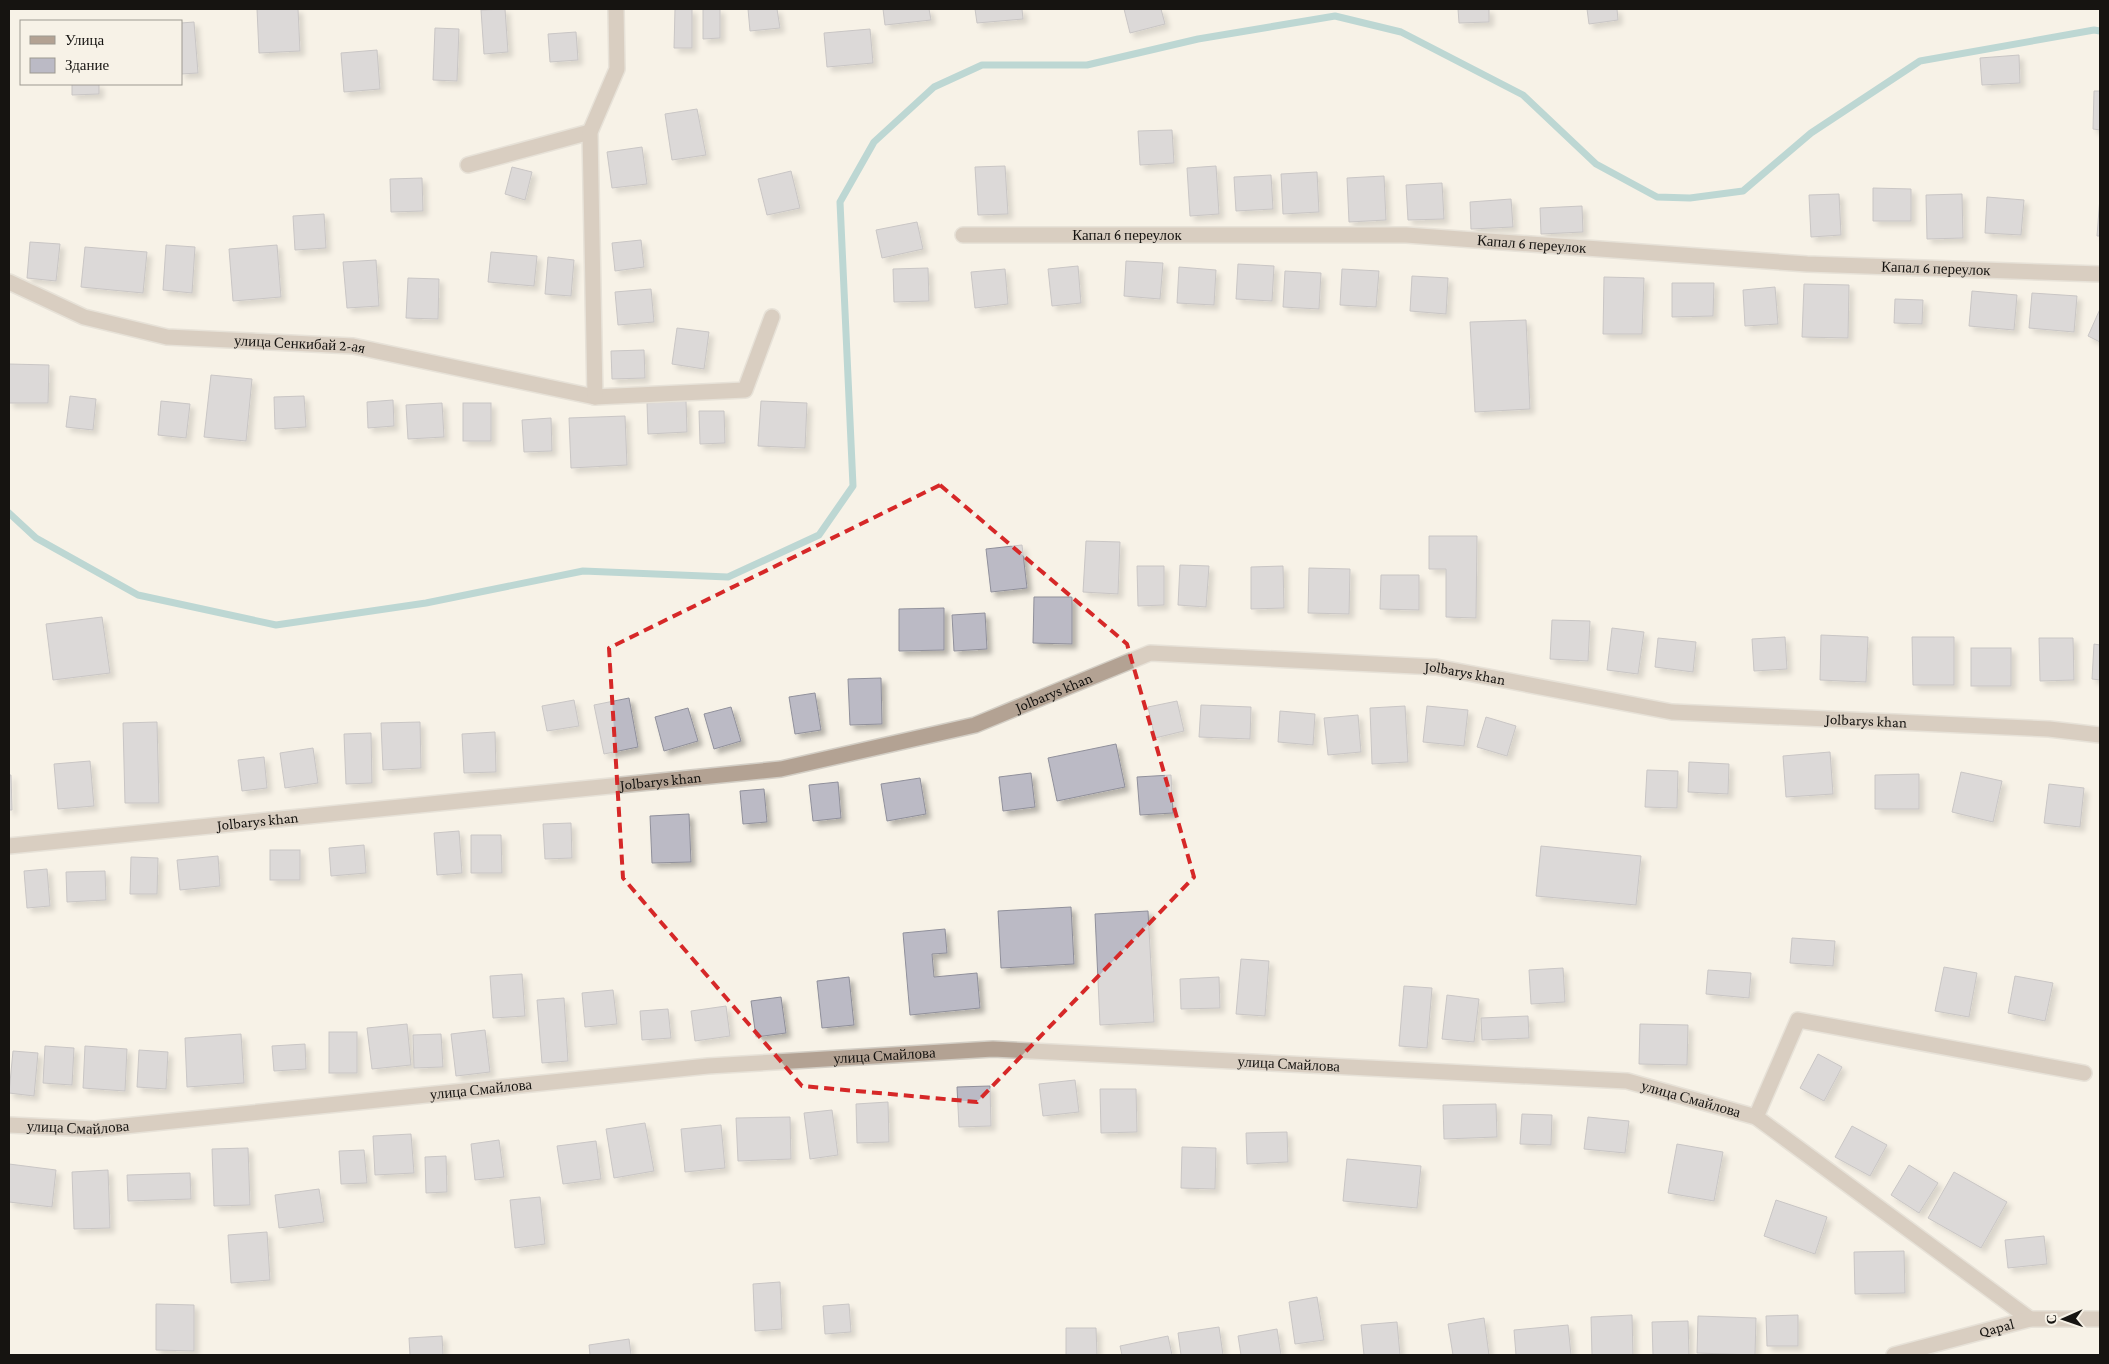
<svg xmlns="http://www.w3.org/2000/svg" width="2109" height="1364" viewBox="0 0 2109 1364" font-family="'Crimson Pro',serif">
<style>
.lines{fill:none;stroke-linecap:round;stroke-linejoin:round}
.stream{stroke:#77b6bb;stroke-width:7}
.building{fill:#bbbac5;stroke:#90909b;filter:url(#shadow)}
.minor-casing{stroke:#d3cec5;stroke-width:18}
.minor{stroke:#b3a293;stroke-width:15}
.marked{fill:none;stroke:#d62828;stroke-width:4;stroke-dasharray:10 6;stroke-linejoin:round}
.labels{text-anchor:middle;stroke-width:4;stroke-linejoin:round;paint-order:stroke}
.street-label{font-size:15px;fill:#161411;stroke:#f7f2e7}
</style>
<defs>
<filter id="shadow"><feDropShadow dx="4.5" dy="4.5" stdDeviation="2.5" flood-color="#0004"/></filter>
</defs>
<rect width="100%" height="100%" fill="#f7f2e7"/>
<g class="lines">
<!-- stream -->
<polyline class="stream" points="9,513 36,538 138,595 276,625 426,603 583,571 728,577 819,535 853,486 840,202 874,142 934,87 982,65 1087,65 1198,39 1335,16 1401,32 1523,95 1596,164 1657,197 1690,198 1743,191 1811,133 1920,61 2094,30 2100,31"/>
</g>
<!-- building -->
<g class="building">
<polygon points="257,9 298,9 300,51 259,53"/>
<polygon points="505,9 508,52 484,54 481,10"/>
<polygon points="675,9 692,9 692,48 674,48"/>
<polygon points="703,9 720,9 720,38 703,39"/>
<polygon points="748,9 777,9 780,28 750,31"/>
<polygon points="883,9 929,9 931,20 885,25"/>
<polygon points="975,9 1022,9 1023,19 977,23"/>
<polygon points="1124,9 1161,9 1165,24 1130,33"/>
<polygon points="1458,9 1489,9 1489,22 1459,23"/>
<polygon points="1587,9 1617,9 1618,20 1589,24"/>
<polygon points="194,22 198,73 181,74 181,23"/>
<polygon points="435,28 459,29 457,81 433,80"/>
<polygon points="870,29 873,63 827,67 824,33"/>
<polygon points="576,32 578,60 550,62 548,34"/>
<polygon points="377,50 380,89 344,92 341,53"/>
<polygon points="2019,55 2020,83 1982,85 1980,58"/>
<polygon points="72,84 99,84 99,94 72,95"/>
<polygon points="2094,91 2100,91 2100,130 2093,129"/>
<polygon points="697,109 706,155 672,160 665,114"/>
<polygon points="1172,130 1174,163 1140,165 1138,131"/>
<polygon points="642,147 647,184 612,188 607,152"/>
<polygon points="1005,166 1008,214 978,215 975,167"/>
<polygon points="1216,166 1219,214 1190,216 1187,168"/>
<polygon points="512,167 532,172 525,200 505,194"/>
<polygon points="791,171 800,208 767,215 758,179"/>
<polygon points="1317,172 1319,212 1283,214 1281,174"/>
<polygon points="1271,175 1273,209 1236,211 1234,177"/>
<polygon points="1384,176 1386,220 1349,222 1347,178"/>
<polygon points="422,178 423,211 391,212 390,179"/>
<polygon points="1442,183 1444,219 1408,220 1406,185"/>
<polygon points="1873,188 1911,189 1911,221 1873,221"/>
<polygon points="1839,194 1841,235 1811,237 1809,195"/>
<polygon points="1962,194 1963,238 1927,239 1926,195"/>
<polygon points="1987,197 2024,200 2021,235 1985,233"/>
<polygon points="2100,197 2100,236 2097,236"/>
<polygon points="1511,199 1513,227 1471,229 1470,202"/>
<polygon points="1582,206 1583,232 1541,234 1540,208"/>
<polygon points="324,214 326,248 295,250 293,216"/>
<polygon points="917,222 923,249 882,258 876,230"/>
<polygon points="641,240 644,267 615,271 612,243"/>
<polygon points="30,242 60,244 56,281 27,278"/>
<polygon points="166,245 195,247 192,293 163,290"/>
<polygon points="277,245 281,297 233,301 229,249"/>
<polygon points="85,247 147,252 143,293 81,287"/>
<polygon points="491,252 537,256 534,286 488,282"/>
<polygon points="548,257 574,260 571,296 545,294"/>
<polygon points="376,260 379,306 347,308 343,262"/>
<polygon points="1126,261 1163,263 1160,299 1124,296"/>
<polygon points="1238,264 1274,266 1272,301 1236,299"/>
<polygon points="1078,266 1081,303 1052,306 1048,269"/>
<polygon points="1179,267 1216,270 1214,305 1177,303"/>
<polygon points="928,268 929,301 894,302 893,269"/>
<polygon points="1005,269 1008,304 975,308 971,272"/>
<polygon points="1342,269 1379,271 1376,307 1340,305"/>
<polygon points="1285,271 1321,273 1319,309 1283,307"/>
<polygon points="1412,276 1448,278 1446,314 1410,311"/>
<polygon points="1604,277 1644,278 1642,334 1603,334"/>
<polygon points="408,278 439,279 438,319 406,318"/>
<polygon points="1672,283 1714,283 1713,316 1672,317"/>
<polygon points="1804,284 1849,285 1848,338 1802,337"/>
<polygon points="1775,287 1778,324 1745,326 1743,290"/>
<polygon points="651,289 654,322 618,325 615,292"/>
<polygon points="1972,291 2017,295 2014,330 1969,326"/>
<polygon points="2032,293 2077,296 2074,332 2029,328"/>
<polygon points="1895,299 1923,300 1922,324 1894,323"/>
<polygon points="2100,309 2100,342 2088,336"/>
<polygon points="1526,320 1530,409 1475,412 1470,322"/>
<polygon points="677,328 709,332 704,369 672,364"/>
<polygon points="644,350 645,378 612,379 611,351"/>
<polygon points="9,364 49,365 48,403 9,403"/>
<polygon points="211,375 252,379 246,441 204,437"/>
<polygon points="70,396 96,399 93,430 66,427"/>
<polygon points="304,396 306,427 275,429 274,397"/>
<polygon points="393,400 394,426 368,428 367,402"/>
<polygon points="161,401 190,404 186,438 158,435"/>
<polygon points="686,401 687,432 648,434 647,403"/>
<polygon points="761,401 807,403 805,448 758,446"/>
<polygon points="442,403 444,437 408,439 406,405"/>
<rect x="463" y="403" width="28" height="38"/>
<polygon points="699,411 724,411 725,443 700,444"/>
<polygon points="625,416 627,465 571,468 569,418"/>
<polygon points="551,418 552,451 524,452 522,420"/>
<polygon points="1429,536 1477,536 1476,618 1446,617 1446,569 1429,569"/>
<polygon points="1086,541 1120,542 1118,594 1083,592"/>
<polygon points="1022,545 1027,588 991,592 986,549"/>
<polygon points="1180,565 1209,566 1206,607 1178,605"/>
<polygon points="1137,566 1164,566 1164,605 1138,606"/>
<polygon points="1283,566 1284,608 1251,609 1251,567"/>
<polygon points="1309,568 1350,569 1349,614 1308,613"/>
<polygon points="1381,575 1419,575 1419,610 1380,609"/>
<polygon points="1034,597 1072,597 1072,644 1033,643"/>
<polygon points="944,608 944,650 899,651 899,609"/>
<polygon points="985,613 987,649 954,651 952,615"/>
<polygon points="102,617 110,673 53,680 46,624"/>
<polygon points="1552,620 1590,621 1588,661 1550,659"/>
<polygon points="1612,628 1644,632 1638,674 1607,670"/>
<polygon points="1821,635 1868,637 1866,682 1820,680"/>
<polygon points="1785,637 1787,669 1754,671 1752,639"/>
<polygon points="1912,637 1954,637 1954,685 1913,685"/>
<polygon points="1658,638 1696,642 1693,672 1655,667"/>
<polygon points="2039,638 2073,638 2074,680 2040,681"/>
<polygon points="2094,644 2100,645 2100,680 2092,679"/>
<rect x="1971" y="648" width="40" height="38"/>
<polygon points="881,678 882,724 850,725 848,679"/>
<polygon points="815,693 821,730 795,734 789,697"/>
<polygon points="629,698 638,747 604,754 594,705"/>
<polygon points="574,700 579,726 547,731 542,706"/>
<polygon points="1177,701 1184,731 1155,738 1148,707"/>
<polygon points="1201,705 1251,707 1250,739 1199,737"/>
<polygon points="1405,706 1408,762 1372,764 1370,708"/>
<polygon points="1427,706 1468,710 1464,746 1423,742"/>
<polygon points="731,707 741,741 714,749 704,714"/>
<polygon points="688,708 698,741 664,751 655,717"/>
<polygon points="1280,711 1315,714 1313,745 1278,742"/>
<polygon points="1358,715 1361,752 1328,755 1324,718"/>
<polygon points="1486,717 1516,726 1507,756 1477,747"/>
<polygon points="157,722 159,803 125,803 123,723"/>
<polygon points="420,722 421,768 383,770 381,723"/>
<polygon points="495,732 496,772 464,773 462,734"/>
<polygon points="371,733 372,783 346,784 344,734"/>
<polygon points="1116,744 1125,787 1057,801 1048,758"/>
<polygon points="313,748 318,783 285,788 280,753"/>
<polygon points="1830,752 1833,794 1786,797 1783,756"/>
<polygon points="264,757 267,788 242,791 238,760"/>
<polygon points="90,761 94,806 58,809 54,764"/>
<polygon points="1689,762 1729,764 1728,794 1688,792"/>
<polygon points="1647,770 1678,771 1677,808 1645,807"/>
<polygon points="1961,772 2002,781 1993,822 1952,812"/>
<polygon points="1031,773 1035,807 1003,811 999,777"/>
<polygon points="1919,774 1919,809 1875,809 1875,775"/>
<polygon points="9,775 11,775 12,810 9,810"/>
<polygon points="1171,775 1173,813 1140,815 1137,777"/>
<polygon points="920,778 926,814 887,821 881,784"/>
<polygon points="838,782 841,818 813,821 809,785"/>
<polygon points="2049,784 2084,788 2080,827 2044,823"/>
<polygon points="764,789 767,822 743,824 740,791"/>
<polygon points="689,814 691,862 652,863 650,816"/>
<polygon points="571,823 572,858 545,859 543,824"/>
<polygon points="459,831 462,873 437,875 434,833"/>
<polygon points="471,835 501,835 502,873 471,873"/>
<polygon points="364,845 366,873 331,876 329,848"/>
<polygon points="1541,846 1641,856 1636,905 1536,896"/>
<rect x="270" y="850" width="30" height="30"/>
<polygon points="218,856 220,886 180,890 177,860"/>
<polygon points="131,857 158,858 157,894 130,894"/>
<polygon points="47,869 50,906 27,908 24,871"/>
<polygon points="105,871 106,900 67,902 66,872"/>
<polygon points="1071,907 1074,964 1001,968 998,911"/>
<polygon points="1148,911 1154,1022 1100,1025 1095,914"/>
<polygon points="945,929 947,953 932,954 934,977 977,973 980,1008 910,1015 903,933"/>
<polygon points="1792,938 1835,941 1833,966 1790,963"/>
<polygon points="1241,959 1269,961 1265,1016 1236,1014"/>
<polygon points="1944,967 1977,973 1969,1017 1935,1011"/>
<polygon points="1563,968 1565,1002 1531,1004 1529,970"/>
<polygon points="1708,970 1751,973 1749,998 1706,994"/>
<polygon points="522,974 525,1016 493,1018 490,976"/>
<polygon points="2015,976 2053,983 2045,1021 2008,1013"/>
<polygon points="849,977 854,1025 822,1028 817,981"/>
<polygon points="1219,977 1220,1008 1181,1009 1180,979"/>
<polygon points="1404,986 1432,988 1427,1048 1399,1046"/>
<polygon points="613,990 617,1024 585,1027 582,993"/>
<polygon points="1447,995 1479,999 1474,1042 1442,1039"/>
<polygon points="781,997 786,1033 756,1037 751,1001"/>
<polygon points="564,998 568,1061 542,1063 537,1000"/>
<polygon points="726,1006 730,1036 695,1041 691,1011"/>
<polygon points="668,1009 671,1038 642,1040 640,1011"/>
<polygon points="1528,1016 1529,1038 1482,1040 1481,1018"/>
<polygon points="407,1024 411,1065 372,1069 367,1028"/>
<polygon points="1640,1024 1688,1025 1687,1065 1639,1064"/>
<polygon points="485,1030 490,1072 456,1076 451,1034"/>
<rect x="329" y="1032" width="28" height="41"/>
<polygon points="241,1034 244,1083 187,1087 185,1038"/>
<polygon points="441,1034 443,1067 414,1068 413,1035"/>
<polygon points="305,1044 306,1069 274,1071 272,1046"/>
<polygon points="45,1046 74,1048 72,1085 43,1083"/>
<polygon points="85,1046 127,1049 125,1091 83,1088"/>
<polygon points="139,1050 168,1052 166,1089 137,1087"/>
<polygon points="13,1051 38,1053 34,1096 9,1093"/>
<polygon points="1818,1054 1842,1067 1824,1101 1800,1088"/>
<polygon points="1075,1080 1079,1112 1043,1116 1039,1084"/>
<polygon points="990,1086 991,1126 959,1127 957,1087"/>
<polygon points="1100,1089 1136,1089 1137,1132 1101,1133"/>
<polygon points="888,1102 889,1142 857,1143 856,1104"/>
<polygon points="1496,1104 1497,1137 1444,1139 1443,1105"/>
<polygon points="832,1110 838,1155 810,1159 804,1113"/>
<polygon points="1522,1114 1552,1115 1551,1145 1520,1144"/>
<polygon points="790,1117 791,1159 738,1161 736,1118"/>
<polygon points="1588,1117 1629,1121 1625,1153 1584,1149"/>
<polygon points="645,1123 654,1171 614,1178 606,1129"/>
<polygon points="721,1125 725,1168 685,1172 681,1129"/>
<polygon points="1852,1126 1887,1145 1870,1176 1835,1157"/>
<polygon points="1287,1132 1288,1162 1247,1164 1246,1133"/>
<polygon points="411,1134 414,1173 375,1175 373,1136"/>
<polygon points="499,1140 504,1177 475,1180 471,1144"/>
<polygon points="596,1141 601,1179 563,1184 557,1146"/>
<polygon points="1677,1144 1723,1152 1714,1201 1668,1193"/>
<polygon points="1182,1147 1216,1148 1215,1189 1181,1188"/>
<polygon points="248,1148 250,1205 214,1206 212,1149"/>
<polygon points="364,1150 367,1183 341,1184 339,1151"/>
<polygon points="446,1156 447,1192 426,1193 425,1157"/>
<polygon points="1347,1159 1421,1166 1417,1208 1343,1201"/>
<polygon points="9,1164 56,1170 52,1207 9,1202"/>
<polygon points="1909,1165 1938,1183 1919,1213 1891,1195"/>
<polygon points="108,1170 110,1228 74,1229 72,1172"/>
<polygon points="1954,1172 2007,1202 1981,1248 1928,1218"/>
<polygon points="190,1173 191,1199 128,1201 127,1175"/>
<polygon points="319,1189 324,1222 279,1228 275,1195"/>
<polygon points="540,1197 545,1244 515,1248 510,1200"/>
<polygon points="1776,1200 1827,1217 1815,1254 1764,1236"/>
<polygon points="267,1232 270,1280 231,1283 228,1235"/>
<polygon points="2044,1236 2047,1264 2008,1268 2005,1240"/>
<polygon points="1904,1251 1905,1293 1855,1294 1854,1252"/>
<polygon points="780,1282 782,1329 755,1331 753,1284"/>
<polygon points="1317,1297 1324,1340 1295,1344 1289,1302"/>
<polygon points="156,1304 194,1305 194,1351 156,1350"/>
<polygon points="849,1304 851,1332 825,1334 823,1306"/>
<polygon points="1632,1315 1633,1355 1592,1355 1591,1317"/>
<polygon points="1798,1315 1798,1346 1767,1346 1766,1316"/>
<polygon points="1698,1316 1756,1318 1755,1355 1697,1353"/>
<polygon points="1484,1318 1489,1355 1453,1355 1448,1324"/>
<polygon points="1688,1321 1689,1355 1653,1355 1652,1322"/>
<polygon points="1397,1322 1400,1355 1364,1355 1361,1325"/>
<polygon points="1568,1325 1571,1355 1516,1355 1514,1330"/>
<polygon points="1219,1327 1223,1355 1181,1355 1178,1333"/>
<polygon points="1066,1328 1096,1328 1097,1355 1066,1355"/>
<polygon points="1277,1329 1281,1355 1241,1355 1238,1336"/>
<polygon points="442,1336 443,1355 410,1355 409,1338"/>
<polygon points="1168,1336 1172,1355 1122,1355 1120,1346"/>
<polygon points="629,1339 631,1355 590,1355 589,1345"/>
</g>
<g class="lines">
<defs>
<g id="minor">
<polyline points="468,165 590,132"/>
<path id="s1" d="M963,235H1406L1807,264L2100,274"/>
<path id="s2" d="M9,282L84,317L167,337L353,346L595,397L745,390L772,317"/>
<polyline points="595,397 590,132 617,69 616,9"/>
<path id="s3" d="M9,846L781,769L975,725L1150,653L1436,667L1672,712L2049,729L2100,735"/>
<polyline points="1756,1117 1798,1020 2084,1073"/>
<path id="s4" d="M9,1125L95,1129L708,1066L993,1049L1627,1081L1756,1117L2030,1319"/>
<path id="s5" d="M1894,1355L2030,1319H2100"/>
</g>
</defs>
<!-- minor casing -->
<use href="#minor" class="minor-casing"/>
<!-- minor -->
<use href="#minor" class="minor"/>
</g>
<!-- marked area -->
<path d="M0 0H2109V1364H0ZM940,485L1127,644L1194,877L977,1102L802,1086L623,878L609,648Z" fill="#f7f2e7" fill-opacity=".55" fill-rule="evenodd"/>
<path class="marked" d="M940,485L1127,644L1194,877L977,1102L802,1086L623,878L609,648Z"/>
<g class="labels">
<!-- street labels -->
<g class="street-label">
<text dy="5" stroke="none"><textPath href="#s1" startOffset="164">Капал 6 переулок</textPath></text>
<text dy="5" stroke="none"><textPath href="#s1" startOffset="569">Капал 6 переулок</textPath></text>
<text dy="5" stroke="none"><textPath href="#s1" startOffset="974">Капал 6 переулок</textPath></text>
<text dy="5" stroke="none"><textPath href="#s2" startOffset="301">улица Сенкибай 2-ая</textPath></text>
<text dy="5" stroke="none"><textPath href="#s3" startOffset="1480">Jolbarys khan</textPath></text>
<text dy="5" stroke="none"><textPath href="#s3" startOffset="1060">Jolbarys khan</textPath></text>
<text dy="5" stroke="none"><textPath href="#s3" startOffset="1885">Jolbarys khan</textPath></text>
<text dy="5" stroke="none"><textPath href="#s3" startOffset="655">Jolbarys khan</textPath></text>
<text dy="5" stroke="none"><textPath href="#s3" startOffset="250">Jolbarys khan</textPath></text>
<text dy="5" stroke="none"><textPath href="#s4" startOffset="879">улица Смайлова</textPath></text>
<text dy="5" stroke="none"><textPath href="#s4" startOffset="1284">улица Смайлова</textPath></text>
<text dy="5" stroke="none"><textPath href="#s4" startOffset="474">улица Смайлова</textPath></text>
<text dy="5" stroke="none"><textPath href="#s4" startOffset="1689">улица Смайлова</textPath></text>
<text dy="5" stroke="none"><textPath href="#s4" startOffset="69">улица Смайлова</textPath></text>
<text dy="5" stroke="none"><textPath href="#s5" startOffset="106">Qapal</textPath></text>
</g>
</g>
<!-- border -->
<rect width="2109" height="1364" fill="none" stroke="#161411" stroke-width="20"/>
<!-- legend -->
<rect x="20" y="20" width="162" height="65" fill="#f7f2e7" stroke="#9d9991"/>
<rect x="30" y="36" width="25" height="8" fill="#b3a293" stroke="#9d9991"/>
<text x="65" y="45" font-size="15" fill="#161411">Улица</text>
<rect x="30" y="58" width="25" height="15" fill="#bbbac5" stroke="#9d9991"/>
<text x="65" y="70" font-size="15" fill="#161411">Здание</text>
<!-- north arrow -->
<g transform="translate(2064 1319) rotate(268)" stroke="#f7f2e7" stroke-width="4" paint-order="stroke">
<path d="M0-4L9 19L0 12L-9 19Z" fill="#161411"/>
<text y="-8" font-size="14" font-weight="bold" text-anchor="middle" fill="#161411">С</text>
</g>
</svg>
